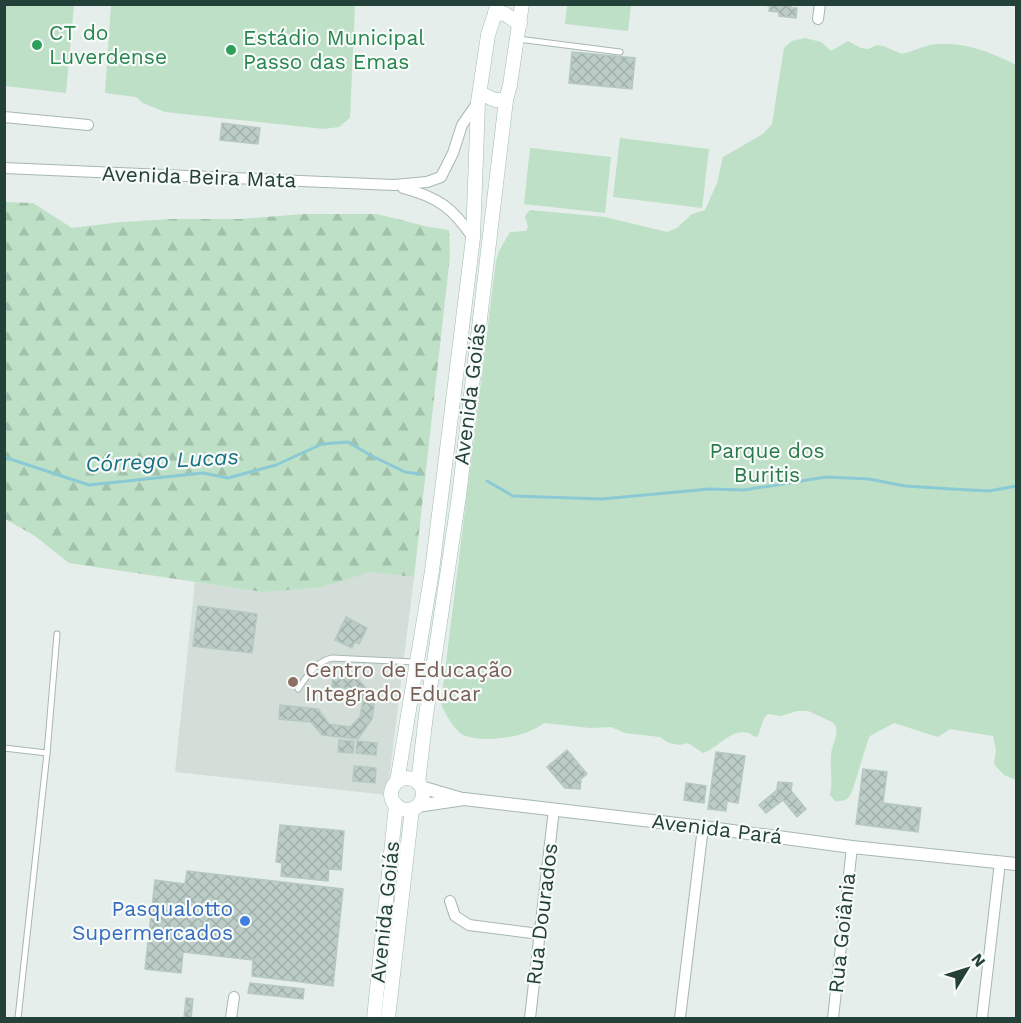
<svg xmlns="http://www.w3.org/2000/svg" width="1021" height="1023" viewBox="0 0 1021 1023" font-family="'Work Sans',sans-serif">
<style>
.built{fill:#d3ded9}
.forest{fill:url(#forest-firs)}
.park{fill:#bde0c6}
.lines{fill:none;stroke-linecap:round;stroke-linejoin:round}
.stream{stroke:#8bcad5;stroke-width:3}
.building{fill:url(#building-cross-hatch);stroke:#b6c9c1;stroke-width:1.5}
.service-casing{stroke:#a7b7b1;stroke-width:7}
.minor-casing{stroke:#a7b7b1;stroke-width:12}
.tertiary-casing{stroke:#a7b7b1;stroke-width:14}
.secondary-casing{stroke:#a2bbb2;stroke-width:15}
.service{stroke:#fff;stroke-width:5}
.minor{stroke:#fff;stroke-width:10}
.tertiary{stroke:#fff;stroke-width:12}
.secondary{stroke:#fff;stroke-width:14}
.leisure-dot{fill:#2e9e5b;stroke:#f6faf8;stroke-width:2}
.education-dot{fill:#8d6e63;stroke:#f6faf8;stroke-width:2}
.shop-dot{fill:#3f7fe0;stroke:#f6faf8;stroke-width:2}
.labels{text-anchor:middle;stroke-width:4.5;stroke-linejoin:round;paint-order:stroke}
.leisure-label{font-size:21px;fill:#27864d;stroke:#f6faf8;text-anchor:start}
.street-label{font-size:21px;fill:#234139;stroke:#f6faf8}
.park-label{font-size:21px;fill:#2b7a49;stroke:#f6faf8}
.education-label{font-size:21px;fill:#785e54;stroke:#f6faf8;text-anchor:start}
.shop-label{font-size:21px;fill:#366cbe;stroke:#f6faf8;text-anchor:end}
.water-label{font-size:22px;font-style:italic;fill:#197081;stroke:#f6faf8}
</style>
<defs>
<pattern id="forest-firs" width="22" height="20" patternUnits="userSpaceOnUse" patternTransform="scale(1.5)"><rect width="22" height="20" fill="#bde0c6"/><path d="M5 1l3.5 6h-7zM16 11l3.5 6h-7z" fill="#a2c1ab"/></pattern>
<pattern id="building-cross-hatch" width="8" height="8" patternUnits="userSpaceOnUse" patternTransform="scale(1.5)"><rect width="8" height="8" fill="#bcccc6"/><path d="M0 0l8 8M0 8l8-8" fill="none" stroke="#a1b0ab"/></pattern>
</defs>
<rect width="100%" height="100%" fill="#e5eeea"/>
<!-- built -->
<polygon class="built" points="370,572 414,577 387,795 175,772 195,582 262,592"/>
<!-- forest -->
<polygon class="forest" points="4,202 33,203 72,228 121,222 173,219 241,219 304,214 377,214 429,227 449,230 450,256 414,577 370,572 321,587 262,592 69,563 35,536 5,519"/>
<!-- park -->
<g class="park">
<polygon points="4,5 74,5 66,93 5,86"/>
<polygon points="111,5 355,5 350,118 339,127 324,129 165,112 143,103 136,97 105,93"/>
<polygon points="567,5 631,5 628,31 565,24"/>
<path d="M805,38L821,42L831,51L848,41L861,48L868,49L877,45L883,46L902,54C911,52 921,47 930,45C960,40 989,51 1016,65V780L1004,775L994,764L996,750L993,736L950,729L938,737L894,723L870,736C864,748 854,792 849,797C845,801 840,802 835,801L830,795C833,781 830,769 831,755C832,744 838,738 836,726L832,722L808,711H797L781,716L768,714L764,718L758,736L755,737C737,721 719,748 703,753L688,743L680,745L669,743L660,737L625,733L611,727L590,728L544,723C527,737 488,743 466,736C456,733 444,713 441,703L496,261L499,251L510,232L526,231L528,227L525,216L530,210L605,217L667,232L677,228L692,214L705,210L717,183L723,157L763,134L772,124L784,48L792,41Z"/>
<polygon points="620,138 709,149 702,208 613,197"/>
<polygon points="530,148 611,157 605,213 524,204"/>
</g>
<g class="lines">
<!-- stream -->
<g class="stream">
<polyline points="4,457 89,485 203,473 228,478 276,465 322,444 348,442 370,455 405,472 420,474"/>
<polyline points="487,481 513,496 602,499 709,489 744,490 826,477 869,479 905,486 952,489 989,491 1016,486"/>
</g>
</g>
<!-- building -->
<g class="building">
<polygon points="791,4 791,8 797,8 796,18 779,16 779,12 769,11 770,6 762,5"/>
<polygon points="572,52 635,58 632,89 569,83"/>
<polygon points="222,123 260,128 258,144 220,140"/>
<polygon points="198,606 257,614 252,653 193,646"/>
<polygon points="346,617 367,628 359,644 355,642 352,648 335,640"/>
<polygon points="333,677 358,679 375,698 372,719 358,739 322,735 311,722 279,719 280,705 318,709 329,724 350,727 360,717 363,700 353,689 332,687"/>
<polygon points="339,740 354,741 353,753 338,752"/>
<polygon points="357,741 377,743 376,755 356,753"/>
<polygon points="567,750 587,774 581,779 580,789 565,788 547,767"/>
<polygon points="716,752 745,756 738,803 727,801 726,811 708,809"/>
<polygon points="354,766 376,768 375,783 353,781"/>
<polygon points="863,769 887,772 883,803 921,808 918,832 856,824"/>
<polygon points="778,782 792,783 791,791 806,809 797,817 783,800 766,813 759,805 777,790"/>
<polygon points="686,783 706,786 704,803 684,800"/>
<polygon points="280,825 344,831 341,870 329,869 328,881 281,876 282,863 276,862"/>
<polygon points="187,871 343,889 333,986 252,976 253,960 183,952 181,973 145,969 155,880 185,884"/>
<polygon points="250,983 304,989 303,999 248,993"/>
<polygon points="186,998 193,999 191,1018 184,1018"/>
</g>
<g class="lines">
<defs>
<g id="service">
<polyline points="518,39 620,52"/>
<path d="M298,689C308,675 315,662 332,658L414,662"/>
<polyline points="4,748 47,753"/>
<polyline points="18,1018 47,753 57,634"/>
</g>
<g id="minor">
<polyline points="818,19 820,4"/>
<polyline points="4,117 88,125"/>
<polyline points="4,168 394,185 427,182 441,177 453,153 462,125 478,102"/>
<path d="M403,188C438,197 453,208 473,238"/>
<polyline points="450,901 455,916 469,925 539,934"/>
<polyline points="231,1018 234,997"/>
<polyline points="530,1018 554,809"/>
<polyline points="680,1018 703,827"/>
<polyline points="833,1018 852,847"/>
<polyline points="982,1018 1000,862"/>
</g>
<g id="tertiary">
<polyline points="421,787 462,799"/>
<polyline points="417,806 464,799 703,827 852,847 1016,864"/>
</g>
<g id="secondary">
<polyline points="495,13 505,14 520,24"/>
<polyline points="480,93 495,100 506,100"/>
<circle cx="407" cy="794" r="16"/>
<polyline points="397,782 432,571 473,238 478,102 488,35 498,4"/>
<polyline points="418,783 426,715 459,496 506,100 510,85 522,4"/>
<polyline points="374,1018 396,805"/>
<polyline points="388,1018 412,809"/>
</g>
</defs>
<!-- service casing -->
<use href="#service" class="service-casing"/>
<!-- minor casing -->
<use href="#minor" class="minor-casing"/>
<!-- tertiary casing -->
<use href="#tertiary" class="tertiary-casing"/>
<!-- secondary casing -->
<use href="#secondary" class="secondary-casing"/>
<!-- service -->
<use href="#service" class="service"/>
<!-- minor -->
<use href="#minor" class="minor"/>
<!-- tertiary -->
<use href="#tertiary" class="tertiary"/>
<!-- secondary -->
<use href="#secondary" class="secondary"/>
</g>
<!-- markers -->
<g class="leisure-dot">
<circle cx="37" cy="45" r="6"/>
<circle cx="231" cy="50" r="6"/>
</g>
<circle class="education-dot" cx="293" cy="682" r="6"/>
<circle class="shop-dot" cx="245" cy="921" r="6"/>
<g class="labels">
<!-- leisure labels -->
<g class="leisure-label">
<text x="49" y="40">CT do<tspan x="49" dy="24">Luverdense</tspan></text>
<text x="243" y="45">Estádio Municipal<tspan x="243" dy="24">Passo das Emas</tspan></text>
</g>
<!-- street labels -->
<g class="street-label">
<text transform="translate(199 177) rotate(2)" y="7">Avenida Beira Mata</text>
<text transform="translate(470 394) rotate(-83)" y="7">Avenida Goiás</text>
<text transform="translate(717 829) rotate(7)" y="7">Avenida Pará</text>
<text transform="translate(385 912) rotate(-84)" y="7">Avenida Goiás</text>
<text transform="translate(542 914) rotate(-83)" y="7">Rua Dourados</text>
<text transform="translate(842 933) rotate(-84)" y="7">Rua Goiânia</text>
</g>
<!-- park labels -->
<g class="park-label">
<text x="767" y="458">Parque dos<tspan x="767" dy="24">Buritis</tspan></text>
</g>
<!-- education labels -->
<g class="education-label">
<text x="305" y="677">Centro de Educação<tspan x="305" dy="24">Integrado Educar</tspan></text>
</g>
<!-- shop labels -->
<g class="shop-label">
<text x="233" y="916">Pasqualotto<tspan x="233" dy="24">Supermercados</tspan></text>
</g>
<!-- water labels -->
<g class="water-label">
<text transform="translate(162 460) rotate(-3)" y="8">Córrego Lucas</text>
</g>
</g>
<!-- border -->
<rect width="1021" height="1023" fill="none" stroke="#234139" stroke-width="12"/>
<!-- north arrow -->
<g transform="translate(967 969) rotate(52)" stroke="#f6faf8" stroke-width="4.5" paint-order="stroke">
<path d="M0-4.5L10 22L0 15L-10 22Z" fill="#234139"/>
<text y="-9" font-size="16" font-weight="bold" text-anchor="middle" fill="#234139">N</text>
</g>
</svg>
